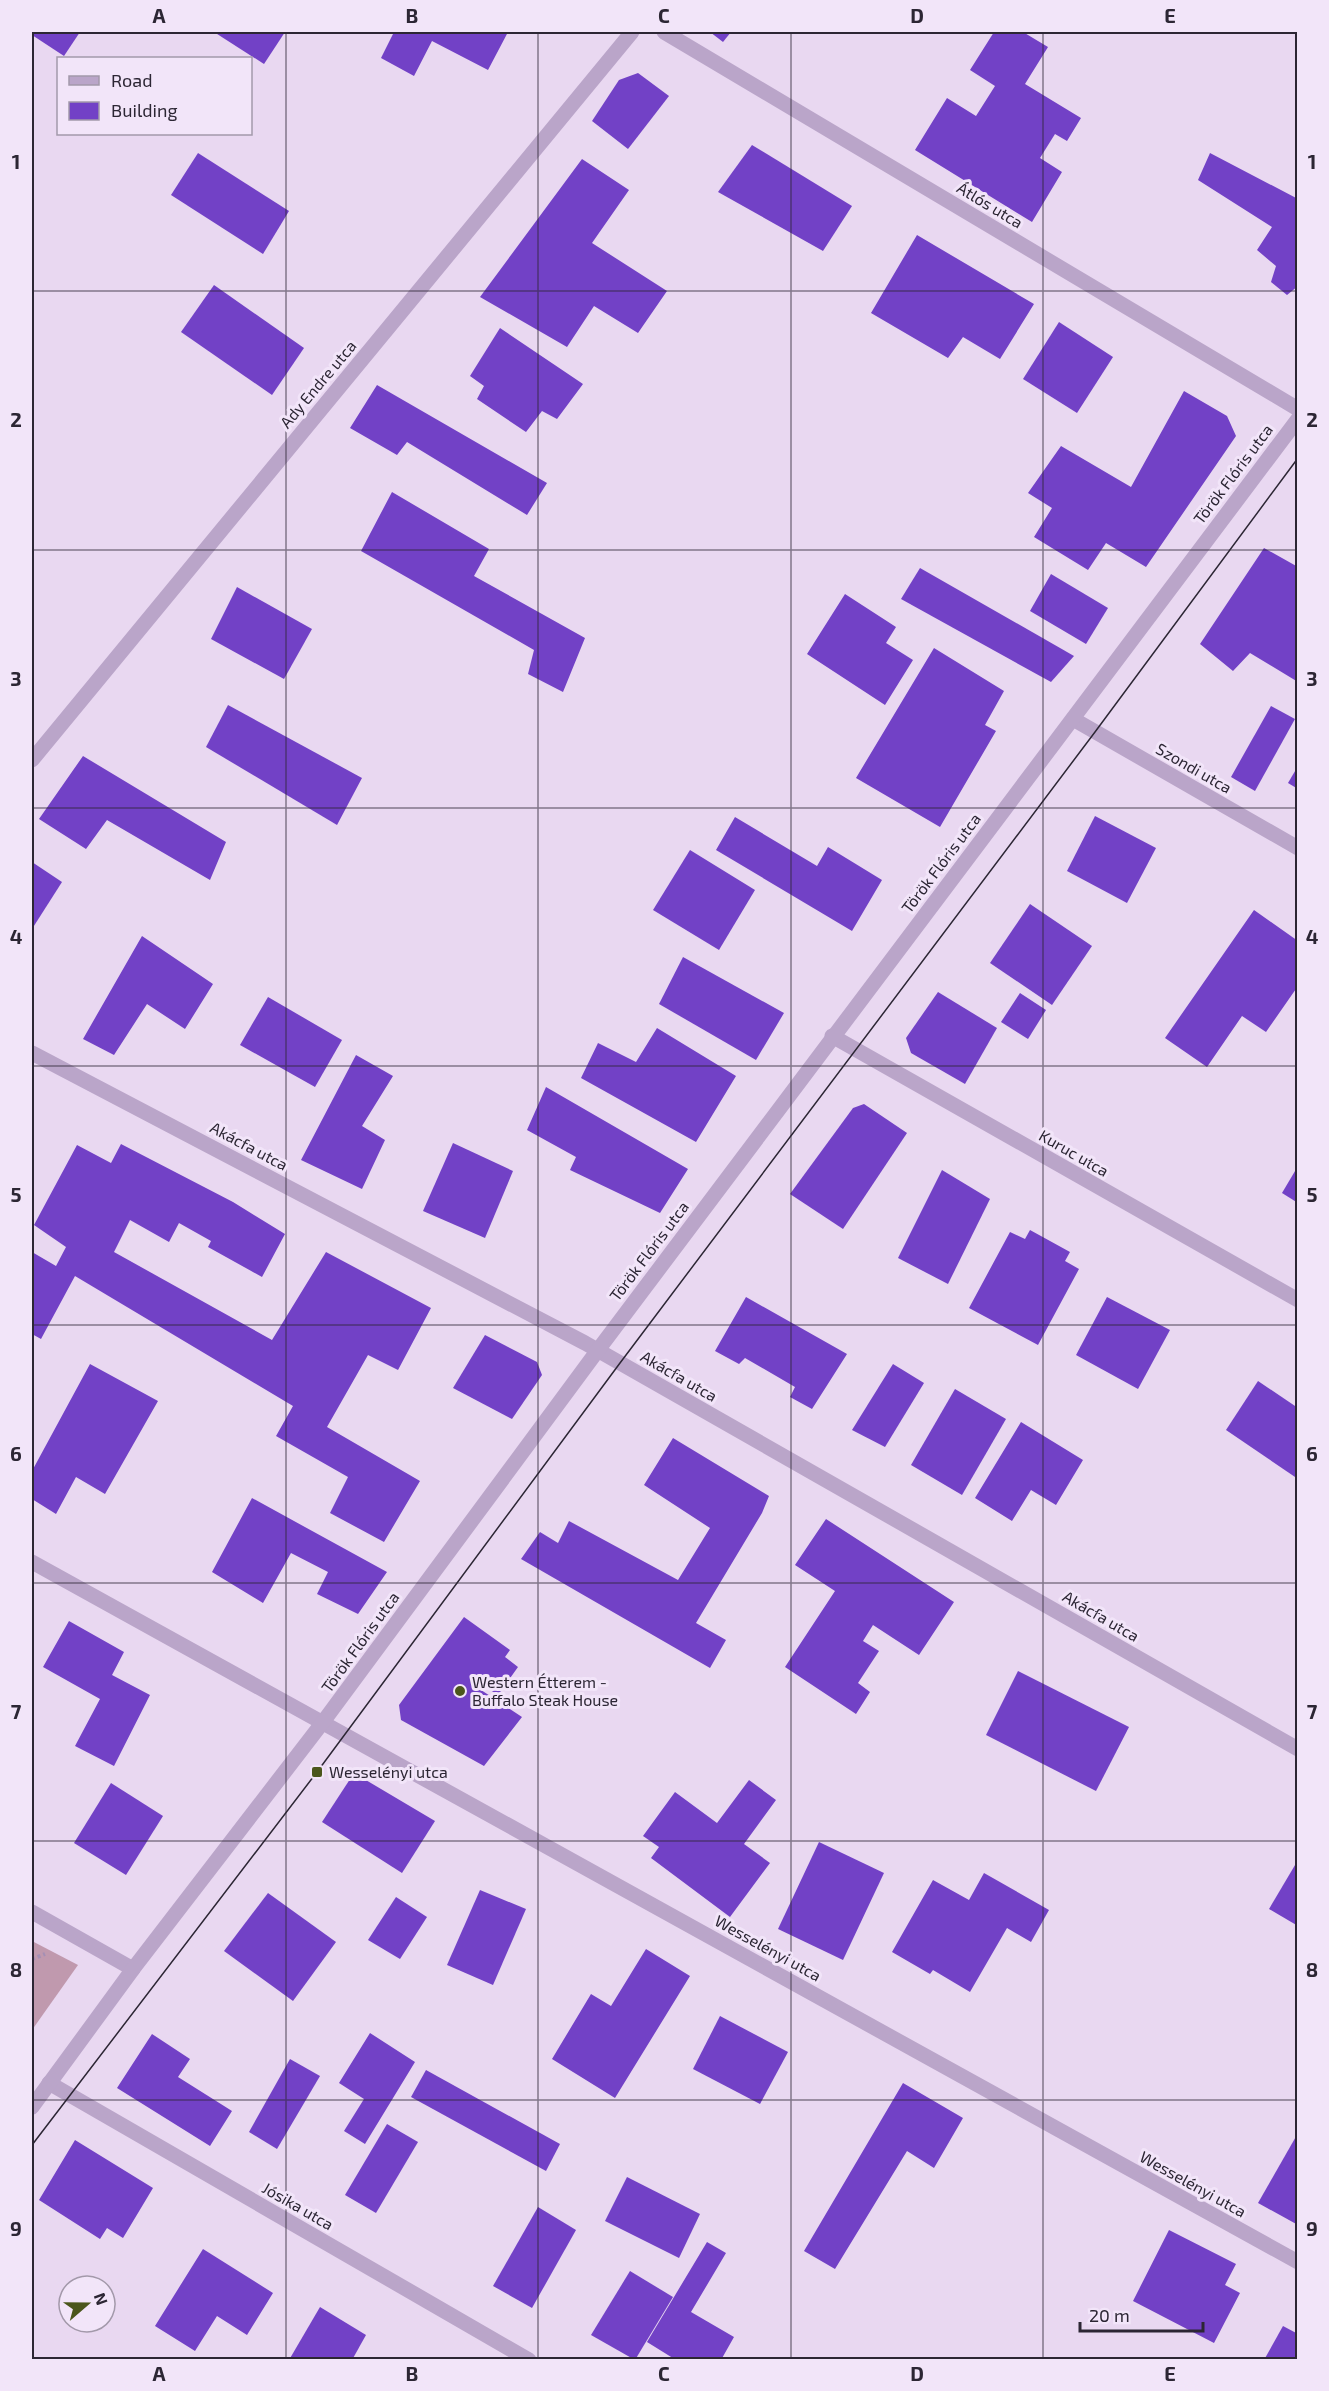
<svg xmlns="http://www.w3.org/2000/svg" width="1329" height="2391" viewBox="0 0 1329 2391" font-family="'Exo 2',sans-serif">
<style>
.green{fill:#c099ae}
.building{fill:#7241c6}
.lines{fill:none;stroke-linecap:round;stroke-linejoin:round}
.path{stroke:#a48fb5;stroke-width:4;stroke-dasharray:3 3;stroke-linecap:butt}
.minor{stroke:#baa5c9;stroke-width:15}
.tram{stroke:#2c2634;stroke-width:1.5}
.grid{fill:none;stroke:#2c2634;stroke-width:1.5;stroke-opacity:0.55}
.poi-dot{fill:#4b561c;stroke:#f2e5f9;stroke-width:2}
.labels{text-anchor:middle;stroke-width:6;stroke-linejoin:round;paint-order:stroke}
.street-label{font-size:16px;fill:#2c2634;stroke:#f2e5f9}
.poi-label{font-size:16px;fill:#2c2634;stroke:#f2e5f9;text-anchor:start}
.neatline{fill:none;stroke:#2c2634;stroke-width:2}
.grid-label{font-size:20px;text-anchor:middle;font-weight:bold;fill:#2c2634}
</style>
<rect width="100%" height="100%" fill="#e9d8f1"/>
<!-- green -->
<polygon class="green" points="32,1941 78,1965 32,2030"/>
<!-- building -->
<g class="building">
<polygon points="34,32 80,32 64,56 32,35"/>
<polygon points="214,32 285,32 264,64"/>
<polygon points="394,32 508,32 488,70 432,41 414,76 381,58"/>
<polygon points="710,32 731,32 723,42"/>
<polygon points="994,32 1023,32 1048,47 1025,84 1081,118 1067,141 1055,134 1040,158 1062,172 1032,222 915,150 947,98 976,116 995,86 970,70"/>
<polygon points="638,73 669,96 628,149 592,121 619,80"/>
<polygon points="752,145 852,206 823,251 718,192"/>
<polygon points="198,153 289,211 263,254 171,195"/>
<polygon points="1210,153 1298,199 1298,286 1287,295 1271,282 1276,266 1257,250 1272,227 1198,180"/>
<polygon points="582,159 629,190 592,243 667,291 638,333 594,306 567,347 480,297"/>
<polygon points="917,235 1034,304 1000,359 963,337 948,358 871,313"/>
<polygon points="214,285 304,348 272,395 181,332"/>
<polygon points="1059,322 1113,357 1077,413 1023,379"/>
<polygon points="500,328 583,384 557,419 542,411 526,432 477,399 484,386 470,376"/>
<polygon points="377,385 547,483 527,515 407,442 397,455 350,428"/>
<polygon points="1184,391 1227,416 1236,436 1146,567 1106,543 1088,570 1034,537 1052,508 1028,493 1061,446 1131,487"/>
<polygon points="392,492 489,549 474,576 585,638 563,692 528,674 534,650 361,551"/>
<polygon points="1264,548 1298,567 1298,682 1250,653 1233,671 1200,644"/>
<polygon points="920,568 1074,656 1051,682 901,599"/>
<polygon points="1051,574 1108,608 1086,644 1030,611"/>
<polygon points="237,587 312,629 284,679 211,639"/>
<polygon points="845,594 896,627 886,643 913,660 885,705 807,654"/>
<polygon points="934,648 1004,691 985,725 996,731 940,827 856,778"/>
<polygon points="228,705 362,778 337,825 206,747"/>
<polygon points="1271,706 1295,719 1255,791 1231,777"/>
<polygon points="83,756 226,842 210,880 107,820 86,849 39,819"/>
<polygon points="1298,766 1298,789 1288,783"/>
<polygon points="1095,816 1156,848 1127,903 1067,871"/>
<polygon points="735,817 817,866 828,847 882,880 852,931 716,850"/>
<polygon points="690,850 755,890 719,950 653,910"/>
<polygon points="32,862 62,882 32,929"/>
<polygon points="1030,904 1092,946 1052,1005 990,963"/>
<polygon points="1254,910 1298,941 1298,986 1266,1032 1242,1016 1207,1067 1165,1038"/>
<polygon points="142,936 213,984 185,1029 147,1004 114,1055 83,1039"/>
<polygon points="683,957 784,1013 756,1060 659,1004"/>
<polygon points="938,992 997,1028 965,1084 911,1053 906,1038"/>
<polygon points="1020,993 1046,1010 1028,1039 1001,1022"/>
<polygon points="268,997 342,1040 315,1087 240,1045"/>
<polygon points="657,1028 736,1076 696,1142 581,1078 598,1043 636,1062"/>
<polygon points="356,1055 393,1076 362,1126 385,1140 362,1189 301,1160"/>
<polygon points="546,1087 688,1169 660,1213 570,1170 576,1157 527,1130"/>
<polygon points="864,1104 907,1133 843,1229 790,1194 853,1108"/>
<polygon points="453,1143 513,1171 485,1238 423,1211"/>
<polygon points="121,1144 233,1202 285,1234 262,1277 208,1247 211,1241 179,1223 169,1242 130,1220 114,1252 272,1340 326,1252 431,1308 398,1370 368,1355 327,1427 420,1481 384,1542 330,1513 348,1477 276,1436 293,1406 75,1276 41,1339 32,1334 32,1252 56,1266 66,1247 34,1225 77,1145 111,1163"/>
<polygon points="1298,1166 1298,1203 1282,1193"/>
<polygon points="942,1170 990,1199 948,1284 898,1258"/>
<polygon points="1030,1230 1070,1252 1065,1261 1079,1269 1038,1345 969,1308 1010,1232 1025,1239"/>
<polygon points="746,1297 847,1354 812,1409 790,1397 795,1387 745,1358 739,1364 715,1351"/>
<polygon points="1107,1297 1170,1330 1138,1389 1076,1355"/>
<polygon points="485,1335 537,1362 542,1375 512,1419 453,1388"/>
<polygon points="90,1364 158,1401 105,1494 76,1477 56,1514 32,1499 32,1471"/>
<polygon points="893,1364 924,1383 885,1447 852,1430"/>
<polygon points="1258,1381 1298,1408 1298,1479 1226,1430"/>
<polygon points="955,1389 1006,1419 962,1495 911,1465"/>
<polygon points="1021,1422 1083,1460 1056,1505 1031,1490 1012,1521 975,1498"/>
<polygon points="673,1438 769,1496 762,1513 696,1623 726,1640 710,1668 521,1559 540,1532 558,1543 569,1521 678,1580 710,1528 644,1485"/>
<polygon points="252,1498 387,1572 358,1614 317,1594 328,1572 291,1553 263,1603 212,1572"/>
<polygon points="826,1519 954,1602 919,1655 873,1625 863,1641 879,1651 858,1683 870,1692 856,1714 785,1667 835,1591 795,1565"/>
<polygon points="464,1617 510,1650 505,1657 518,1667 498,1695 484,1686 481,1690 522,1717 484,1766 401,1720 399,1705"/>
<polygon points="69,1621 124,1652 112,1675 150,1695 114,1766 75,1746 100,1699 43,1667"/>
<polygon points="1018,1671 1129,1727 1096,1791 986,1735"/>
<polygon points="354,1773 435,1821 402,1873 322,1822"/>
<polygon points="749,1780 776,1800 744,1844 770,1863 730,1917 651,1858 659,1847 643,1836 675,1792 717,1823"/>
<polygon points="111,1783 163,1816 126,1875 74,1843"/>
<polygon points="819,1842 884,1873 843,1960 778,1929"/>
<polygon points="1298,1860 1298,1926 1269,1909"/>
<polygon points="984,1873 1049,1910 1031,1942 1007,1928 970,1992 933,1970 930,1974 892,1952 933,1880 969,1900"/>
<polygon points="480,1890 526,1909 493,1985 447,1965"/>
<polygon points="268,1893 336,1942 293,2001 224,1951"/>
<polygon points="396,1897 427,1917 400,1959 368,1940"/>
<polygon points="646,1949 690,1976 615,2098 552,2059 591,1994 611,2006"/>
<polygon points="720,2016 788,2052 760,2104 693,2069"/>
<polygon points="370,2033 415,2062 365,2144 344,2131 364,2099 339,2083"/>
<polygon points="152,2034 190,2059 178,2077 232,2111 210,2146 117,2088"/>
<polygon points="290,2059 320,2076 277,2149 249,2132"/>
<polygon points="426,2070 560,2144 546,2171 411,2097"/>
<polygon points="903,2083 963,2118 934,2168 907,2151 835,2269 804,2251"/>
<polygon points="387,2124 418,2142 376,2213 345,2195"/>
<polygon points="1298,2133 1298,2225 1258,2203"/>
<polygon points="75,2140 153,2188 123,2238 107,2228 100,2239 39,2200"/>
<polygon points="627,2177 700,2214 679,2258 605,2221"/>
<polygon points="538,2207 576,2230 532,2308 493,2286"/>
<polygon points="1169,2230 1236,2264 1225,2285 1240,2293 1214,2343 1133,2301"/>
<polygon points="707,2242 726,2253 691,2312 734,2337 721,2360 676,2360 647,2342"/>
<polygon points="203,2249 273,2293 247,2335 217,2316 195,2351 155,2326"/>
<polygon points="630,2271 673,2297 635,2360 591,2335"/>
<polygon points="320,2307 366,2335 352,2360 289,2360"/>
<polygon points="1283,2326 1298,2334 1298,2360 1264,2360"/>
</g>
<g class="lines">
<!-- path -->
<polyline class="path" points="32,1959 45,1954"/>
<!-- minor -->
<g class="minor">
<polyline points="664,32 1298,409"/>
<polyline points="1073,719 1298,848"/>
<polyline points="32,760 632,32"/>
<polyline points="832,1036 1298,1300"/>
<polyline points="32,1053 585,1343 1298,1749"/>
<polyline points="32,1562 1298,2262"/>
<polyline points="32,1912 133,1969"/>
<polyline points="49,2083 529,2360"/>
<polyline points="32,2107 133,1969 323,1722 598,1350 1298,419"/>
</g>
<!-- tram -->
<polyline class="tram" points="32,2145 317,1772 620,1363 1095,732 1298,458"/>
</g>
<!-- grid -->
<path class="grid" d="M286,32V2360M538,32V2360M791,32V2360M1043,32V2360M32,291H1298M32,550H1298M32,808H1298M32,1066H1298M32,1325H1298M32,1583H1298M32,1841H1298M32,2100H1298"/>
<!-- markers -->
<g class="poi-dot">
<circle cx="460" cy="1691" r="6"/>
<rect x="311" y="1766" width="12" height="12" rx="3"/>
</g>
<g class="labels">
<!-- street labels -->
<g class="street-label">
<text transform="translate(990 205) rotate(31)" y="6">Átlós utca</text>
<text transform="translate(318 384) rotate(-50)" y="6">Ady Endre utca</text>
<text transform="translate(1233 474) rotate(-53)" y="6">Török Flóris utca</text>
<text transform="translate(1194 768) rotate(30)" y="6">Szondi utca</text>
<text transform="translate(941 863) rotate(-53)" y="6">Török Flóris utca</text>
<text transform="translate(249 1146) rotate(28)" y="6">Akácfa utca</text>
<text transform="translate(1074 1153) rotate(30)" y="6">Kuruc utca</text>
<text transform="translate(649 1251) rotate(-53)" y="6">Török Flóris utca</text>
<text transform="translate(679 1376) rotate(30)" y="6">Akácfa utca</text>
<text transform="translate(1101 1616) rotate(30)" y="6">Akácfa utca</text>
<text transform="translate(360 1642) rotate(-54)" y="6">Török Flóris utca</text>
<text transform="translate(768 1948) rotate(29)" y="6">Wesselényi utca</text>
<text transform="translate(1193 2184) rotate(29)" y="6">Wesselényi utca</text>
<text transform="translate(298 2206) rotate(30)" y="6">Jósika utca</text>
</g>
<!-- poi labels -->
<g class="poi-label">
<text x="472" y="1688">Western Étterem -<tspan x="472" dy="18">Buffalo Steak House</tspan></text>
<text x="329" y="1778">Wesselényi utca</text>
</g>
</g>
<!-- border -->
<rect width="1329" height="2391" fill="none" stroke="#f2e5f9" stroke-width="66"/>
<!-- legend -->
<rect x="57" y="57" width="195" height="78" fill="#f2e5f9" stroke="#a399aa" stroke-width="1.5"/>
<rect x="69" y="76" width="30" height="9" fill="#baa5c9" stroke="#a399aa" stroke-width="1.5"/>
<text x="111" y="87" font-size="18" fill="#2c2634">Road</text>
<rect x="69" y="102" width="30" height="18" fill="#7241c6" stroke="#a399aa" stroke-width="1.5"/>
<text x="111" y="117" font-size="18" fill="#2c2634">Building</text>
<!-- north arrow -->
<g transform="translate(87 2304) rotate(70)"><circle r="28" fill="#f2e5f9" stroke="#a399aa" stroke-width="1.5"/>
<path d="M0-4.5L10 22L0 15L-10 22Z" fill="#4b561c"/>
<text y="-9" font-size="16" font-weight="bold" text-anchor="middle" fill="#2c2634">N</text>
</g>
<!-- scale -->
<path d="M1080 2322v9h123v-9" fill="none" stroke="#2c2634" stroke-width="3"/>
<text x="1089" y="2322" font-size="18" fill="#2c2634" stroke="#f2e5f9" stroke-width="4.5" paint-order="stroke">20 m</text>
<rect x="33" y="33" width="1263" height="2325" class="neatline"/>
<g class="grid-label">
<text x="159" y="23">A</text>
<text x="412" y="23">B</text>
<text x="664" y="23">C</text>
<text x="917" y="23">D</text>
<text x="1170" y="23">E</text>
<text x="16" y="169">1</text>
<text x="1312" y="169">1</text>
<text x="16" y="427">2</text>
<text x="1312" y="427">2</text>
<text x="16" y="686">3</text>
<text x="1312" y="686">3</text>
<text x="16" y="944">4</text>
<text x="1312" y="944">4</text>
<text x="16" y="1202">5</text>
<text x="1312" y="1202">5</text>
<text x="16" y="1461">6</text>
<text x="1312" y="1461">6</text>
<text x="16" y="1719">7</text>
<text x="1312" y="1719">7</text>
<text x="16" y="1977">8</text>
<text x="1312" y="1977">8</text>
<text x="16" y="2236">9</text>
<text x="1312" y="2236">9</text>
<text x="159" y="2381">A</text>
<text x="412" y="2381">B</text>
<text x="664" y="2381">C</text>
<text x="917" y="2381">D</text>
<text x="1170" y="2381">E</text>
</g>
</svg>
